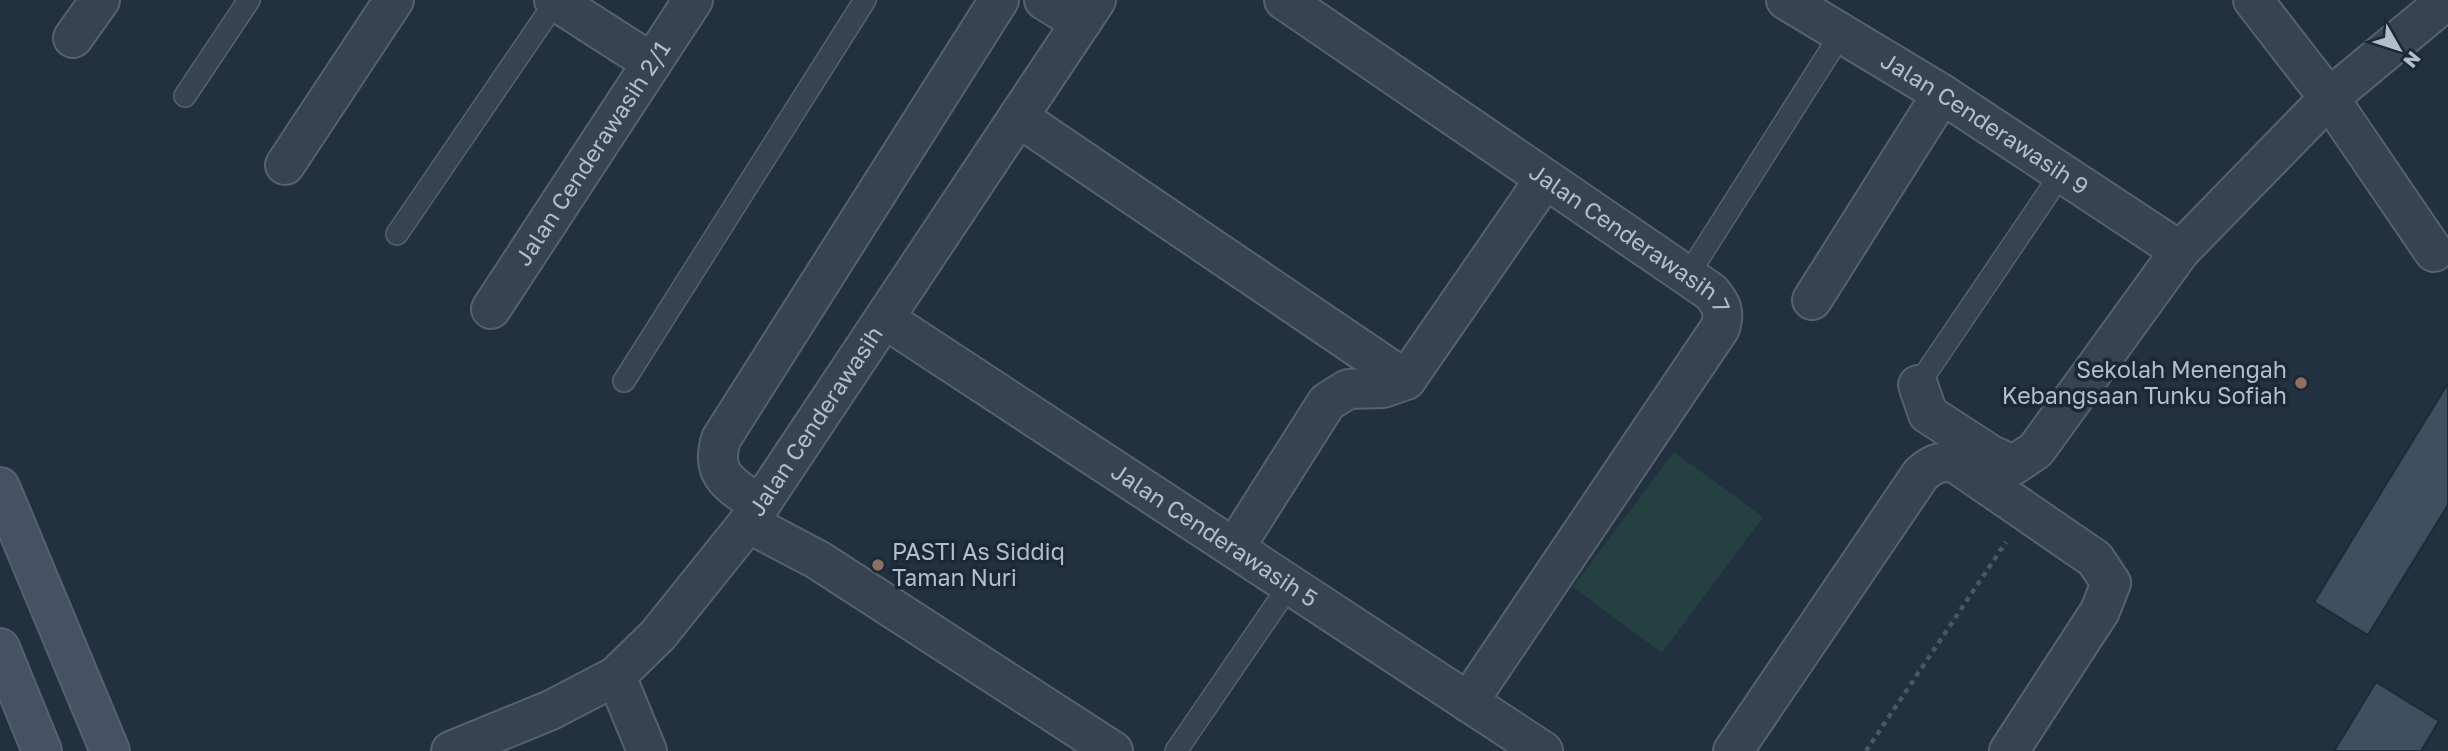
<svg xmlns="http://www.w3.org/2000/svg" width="2448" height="751" viewBox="0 0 2448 751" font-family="'Golos Text',sans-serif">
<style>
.pitch{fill:#244041}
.building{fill:#3e505f;stroke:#1e2a37;stroke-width:2}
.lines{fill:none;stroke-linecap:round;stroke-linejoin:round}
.service-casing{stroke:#55616e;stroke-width:24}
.minor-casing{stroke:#55616e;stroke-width:42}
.secondary-casing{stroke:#55616e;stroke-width:42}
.path{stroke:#425d5e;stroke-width:4.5;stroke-dasharray:5 5;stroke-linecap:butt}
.service{stroke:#374350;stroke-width:21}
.minor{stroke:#374350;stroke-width:38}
.secondary{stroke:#445263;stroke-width:38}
.education-dot{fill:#8d6e63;stroke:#1c2835;stroke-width:2.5}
.labels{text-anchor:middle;stroke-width:7;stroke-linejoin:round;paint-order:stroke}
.street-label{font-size:23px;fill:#b3becb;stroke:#1c2835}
.poi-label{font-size:23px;fill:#b3becb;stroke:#1c2835;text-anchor:end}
</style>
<rect width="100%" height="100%" fill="#223140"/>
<!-- pitch -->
<polygon class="pitch" points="1674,452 1763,517 1662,653 1573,587"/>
<!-- building -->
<g class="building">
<polygon points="2448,383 2448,505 2368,635 2314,602"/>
<polygon points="2376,682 2439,721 2421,751 2334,751"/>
</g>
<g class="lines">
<defs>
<g id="service">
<polyline points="185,96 249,0"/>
<polyline points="397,234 556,1"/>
<polyline points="1688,275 1841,34"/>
<polyline points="624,381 865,0"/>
<polyline points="1918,385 2061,174"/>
<polyline points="1176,751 1291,583"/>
</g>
<g id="minor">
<polyline points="554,0 652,63"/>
<polyline points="1044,0 1081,23"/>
<path id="s1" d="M1284,0L1711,292C1722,305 1725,312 1720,328L1468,702"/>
<path id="s2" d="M1786,0L1942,94L2180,251"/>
<polyline points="2253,0 2329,98 2434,252"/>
<polyline points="73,38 100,0"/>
<polyline points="1018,117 1406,380"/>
<polyline points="285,165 394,0"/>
<polyline points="1812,300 1942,94"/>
<path id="s3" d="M491,309L693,0"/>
<path id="s4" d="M885,319L1543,751"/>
<polyline points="1918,385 1928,414 1991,455 2014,465 2036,450 2180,251 2329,98 2447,0"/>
<path d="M760,506C733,485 709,477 721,439L999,0"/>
<polyline points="748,523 818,560 1113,751"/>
<polyline points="1235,547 1327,402 1348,389 1383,388 1406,380 1545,179"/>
<polyline points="616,676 647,751"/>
<path id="s5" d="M451,751L551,710L616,676L658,635L748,523L1096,0"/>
<path d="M1733,751L1921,474C1934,463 1941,460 1957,464L2095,559L2111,583L2100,611L2009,751"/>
</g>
<g id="secondary">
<polyline points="0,487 110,751"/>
<polyline points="0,648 42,751"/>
</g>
</defs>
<!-- service casing -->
<use href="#service" class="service-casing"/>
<!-- minor casing -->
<use href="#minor" class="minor-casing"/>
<!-- secondary casing -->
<use href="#secondary" class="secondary-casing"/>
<!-- path -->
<polyline class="path" points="1866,751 2006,542"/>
<!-- service -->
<use href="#service" class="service"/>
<!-- minor -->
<use href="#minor" class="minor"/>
<!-- secondary -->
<use href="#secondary" class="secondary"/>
</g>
<!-- markers -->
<g class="education-dot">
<circle cx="2301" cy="383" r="7"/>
<circle cx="878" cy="565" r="7"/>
</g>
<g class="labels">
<!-- street labels -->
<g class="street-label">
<text dy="8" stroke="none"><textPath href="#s2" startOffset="234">Jalan Cenderawasih 9</textPath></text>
<text dy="8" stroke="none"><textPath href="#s3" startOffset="186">Jalan Cenderawasih 2/1</textPath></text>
<text dy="8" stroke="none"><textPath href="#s1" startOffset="420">Jalan Cenderawasih 7</textPath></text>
<text dy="8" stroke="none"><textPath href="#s5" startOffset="506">Jalan Cenderawasih</textPath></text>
<text dy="8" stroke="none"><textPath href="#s4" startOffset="394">Jalan Cenderawasih 5</textPath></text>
</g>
<!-- poi labels -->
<g class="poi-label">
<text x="2287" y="378">Sekolah Menengah<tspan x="2287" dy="26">Kebangsaan Tunku Sofiah</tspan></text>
<text x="892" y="560" text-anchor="start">PASTI As Siddiq<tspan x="892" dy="26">Taman Nuri</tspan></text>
</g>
</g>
<!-- north arrow -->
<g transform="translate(2399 49) rotate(129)" stroke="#1c2835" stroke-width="5" paint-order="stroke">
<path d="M0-5L12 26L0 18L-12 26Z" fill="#b3becb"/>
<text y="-10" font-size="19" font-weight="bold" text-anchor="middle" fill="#b3becb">N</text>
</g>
</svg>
